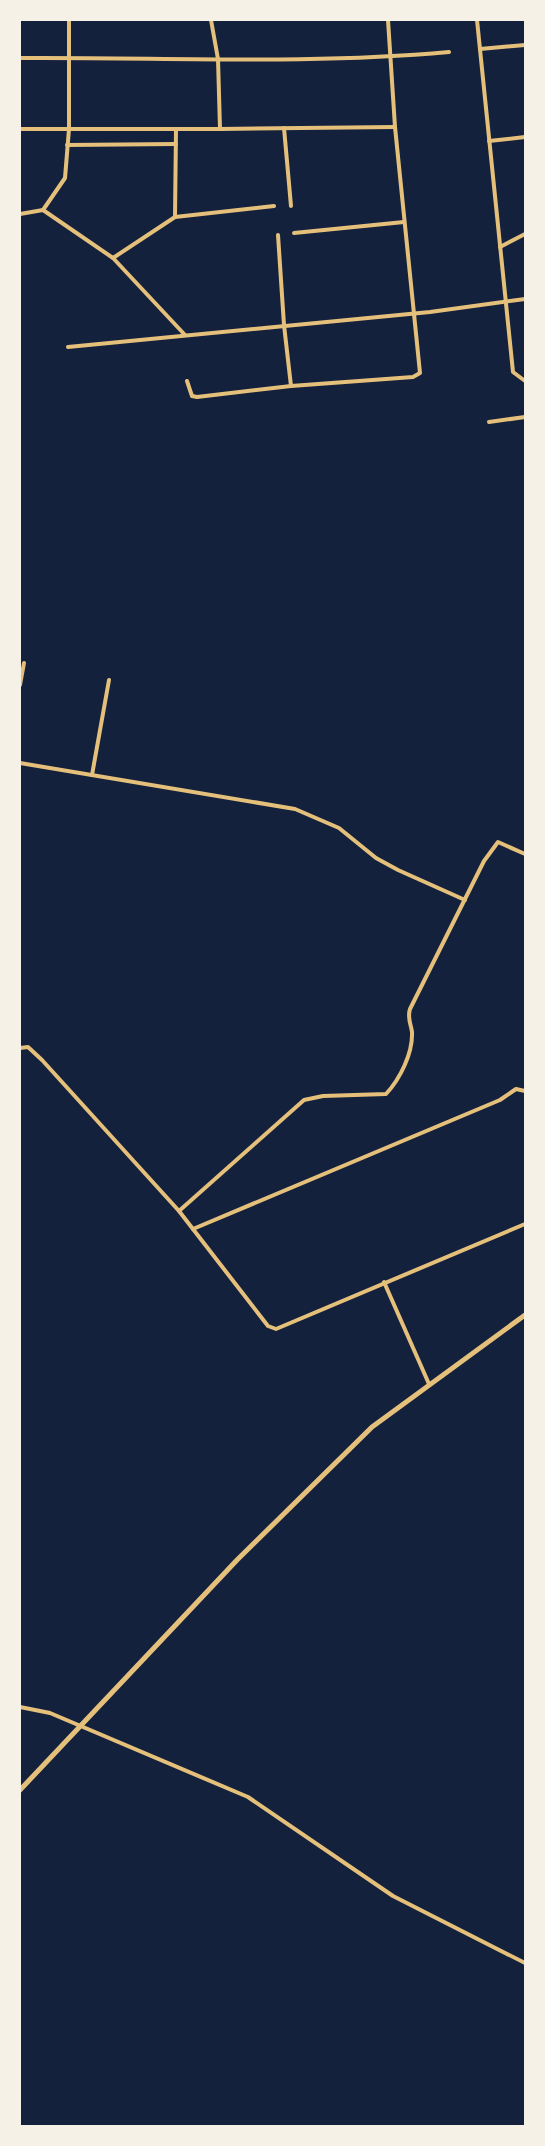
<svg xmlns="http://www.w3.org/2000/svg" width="545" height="2146" viewBox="0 0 545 2146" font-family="'PT Serif',serif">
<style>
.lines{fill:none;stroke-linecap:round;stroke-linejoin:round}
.minor{stroke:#e5c07b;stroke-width:4}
.secondary{stroke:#e5c07b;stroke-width:5}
</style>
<rect width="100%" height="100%" fill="#14213d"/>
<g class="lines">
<!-- minor -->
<g class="minor">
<polyline points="211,20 218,59 220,129"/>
<polyline points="477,20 513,372 525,381"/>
<polyline points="480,49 525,45"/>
<path d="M20,58C163,57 307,65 449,52"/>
<polyline points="284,128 291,206"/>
<polyline points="20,129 220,129 395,127"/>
<polyline points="489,141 525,137"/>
<polyline points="67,145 176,144"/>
<polyline points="43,210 65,178 69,129 69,20"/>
<polyline points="20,214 43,210 113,258 185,335"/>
<polyline points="175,217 176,129"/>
<polyline points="294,233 404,222"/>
<polyline points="278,235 284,325 291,386"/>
<polyline points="500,247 525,234"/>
<polyline points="113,258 175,217 274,206"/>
<polyline points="68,347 430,312 525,299"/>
<polyline points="187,381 192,396 197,397 291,386 413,377 420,373 395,127 388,20"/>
<polyline points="489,422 525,417"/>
<polyline points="20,685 24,663"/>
<polyline points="20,763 295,809 339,828 376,858 398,870 465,900"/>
<polyline points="92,775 109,680"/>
<polyline points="20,1048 28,1047 42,1060 179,1211 268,1326 276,1329 525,1224"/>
<path d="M179,1211L304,1100L323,1096L386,1094C400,1079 413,1053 412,1032C411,1024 407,1018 410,1009L484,861L498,842L525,854"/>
<polyline points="193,1229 500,1100 516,1089 525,1091"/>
<polyline points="384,1282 429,1384"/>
<polyline points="20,1707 50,1713 248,1797 393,1896 525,1963"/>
</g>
<!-- secondary -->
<polyline class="secondary" points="20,1790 237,1560 372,1427 525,1315"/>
</g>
<!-- border -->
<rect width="545" height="2146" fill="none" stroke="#f6f1e7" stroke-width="42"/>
</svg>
